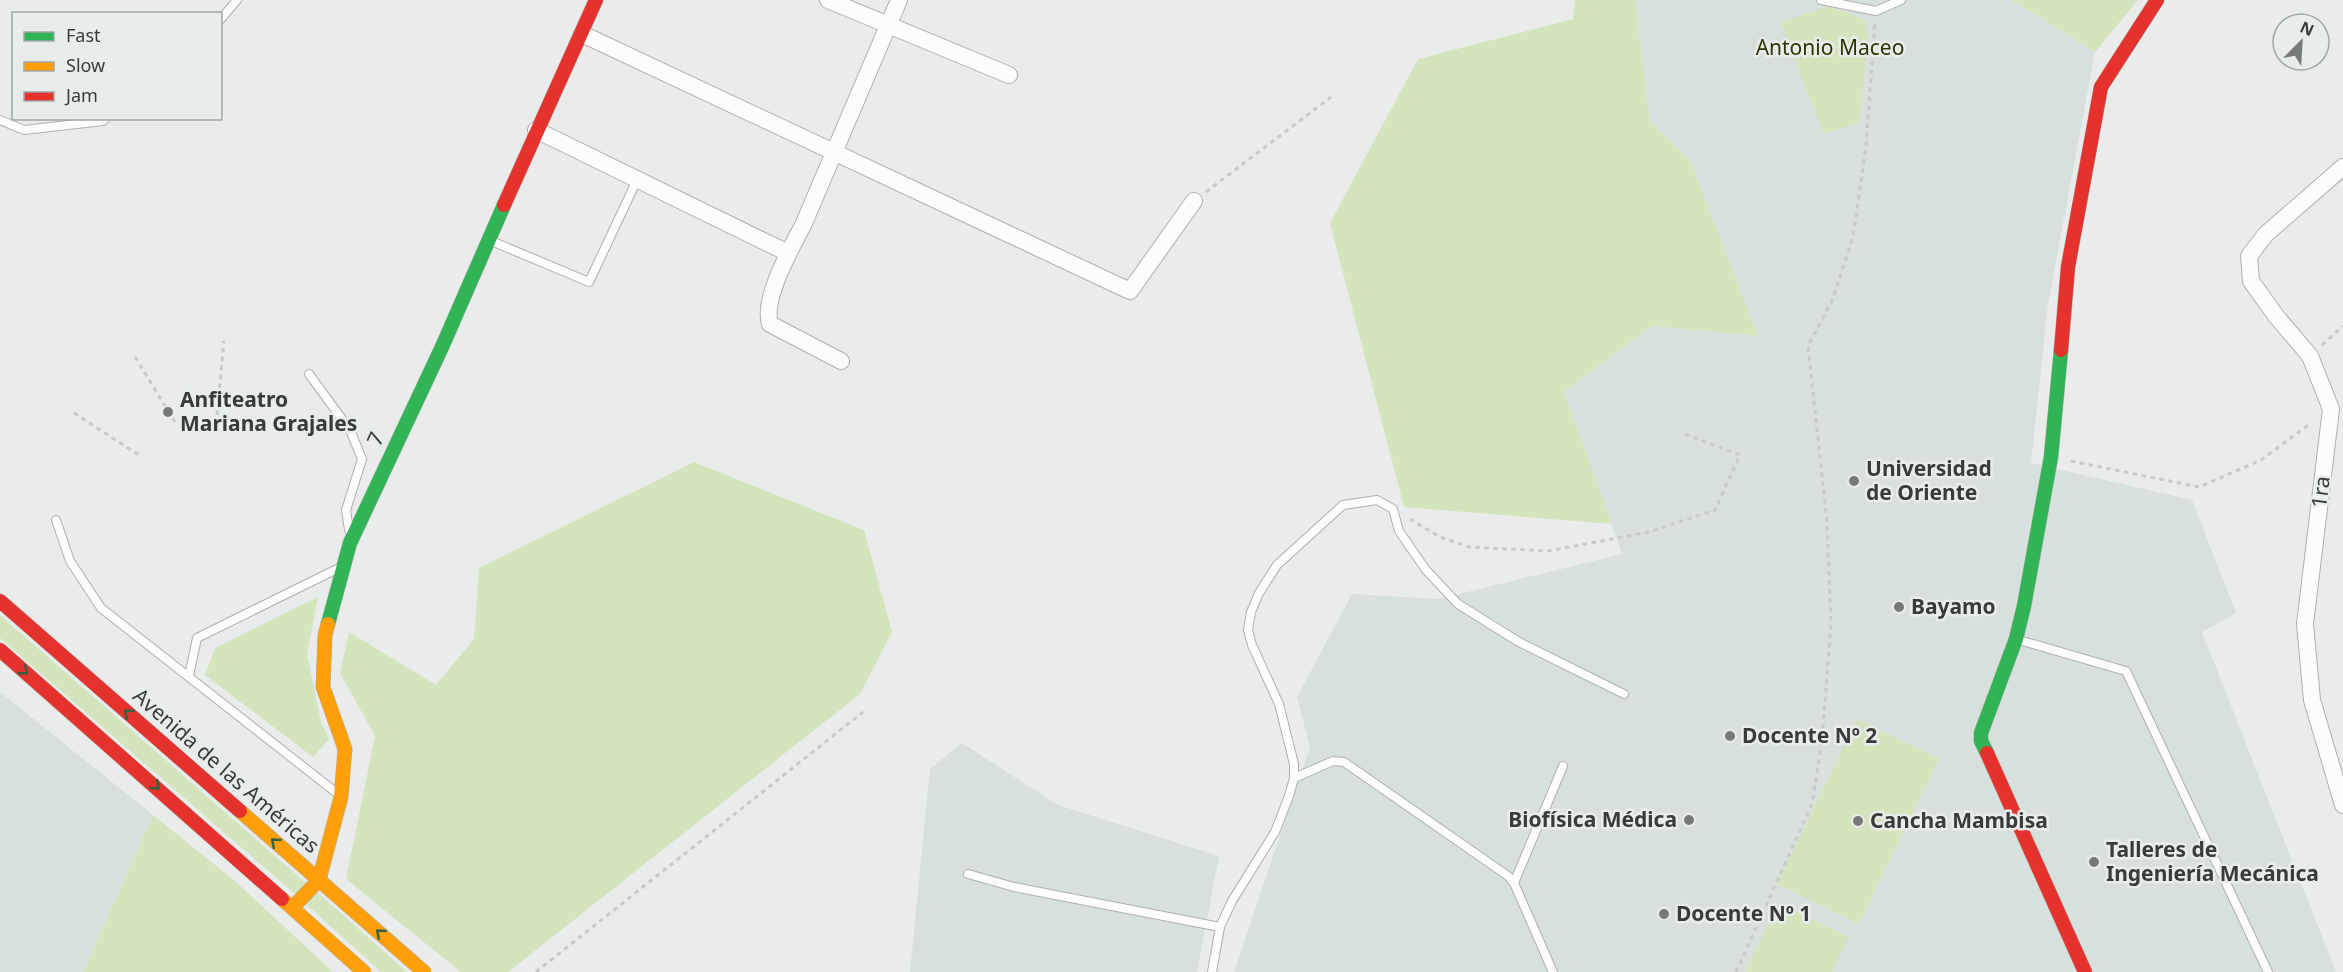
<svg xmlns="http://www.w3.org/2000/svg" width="2343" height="972" viewBox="0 0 2343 972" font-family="'Noto Sans',sans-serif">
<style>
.built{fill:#d7e0dc}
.green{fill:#d4e4bd}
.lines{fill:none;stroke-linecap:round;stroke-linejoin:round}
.lane-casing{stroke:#aeb0af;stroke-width:10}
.street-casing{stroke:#aeb0af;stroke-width:18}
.fast-casing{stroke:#aeb0af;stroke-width:15}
.slow-casing{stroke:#aeb0af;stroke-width:15}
.jam-casing{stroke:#aeb0af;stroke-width:15}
.path{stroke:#c8cac9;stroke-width:3;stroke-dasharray:4.5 4.5;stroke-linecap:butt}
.lane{stroke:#fcfcfc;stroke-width:8}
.street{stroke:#fcfcfc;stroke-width:16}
.fast{stroke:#30b455;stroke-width:14}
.slow{stroke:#ff9f0a;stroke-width:14}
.jam{stroke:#e5322d;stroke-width:14}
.oneway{stroke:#365f42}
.poi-dot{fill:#777978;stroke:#e8edeb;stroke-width:2}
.labels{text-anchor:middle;stroke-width:5;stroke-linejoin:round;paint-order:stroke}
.park-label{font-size:21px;fill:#283800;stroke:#e8edeb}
.poi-label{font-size:21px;font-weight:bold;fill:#393b3a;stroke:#e8edeb;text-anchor:start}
.street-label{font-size:21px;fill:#393b3a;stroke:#e8edeb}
</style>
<rect width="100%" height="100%" fill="#e9eceb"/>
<!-- built -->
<g class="built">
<polygon points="1635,0 2012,0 2095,52 2048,304 2031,463 2192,500 2236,613 2202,632 2336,972 1234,972 1310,747 1297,697 1352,594 1439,599 1622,554 1564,392 1652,326 1757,336 1690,160 1650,121"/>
<polygon points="0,692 153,815 83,972 0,972"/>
<polygon points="962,743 1058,805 1219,856 1197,972 910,972 930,769"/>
</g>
<!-- green -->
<g class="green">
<polygon points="1575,0 1635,0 1650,121 1690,160 1758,336 1652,326 1564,392 1612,524 1404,507 1330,223 1418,59 1573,19"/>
<polygon points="2012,0 2138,0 2095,52"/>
<polygon points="1828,6 1866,20 1868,39 1859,122 1824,134 1780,22"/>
<polygon points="694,462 864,530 892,632 860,694 508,972 461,972 346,879 375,736 340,673 349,632 436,685 474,639 479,568"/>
<polygon points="318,597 307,654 321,722 329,739 313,757 205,675 215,648"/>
<polygon points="0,615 306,883 296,895 0,638"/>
<polygon points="1857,719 1939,759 1859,924 1777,884"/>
<polygon points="153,815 235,881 333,972 83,972"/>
<polygon points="317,892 407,972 381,972 306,904"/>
<polygon points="1779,903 1849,937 1832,972 1745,972"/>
</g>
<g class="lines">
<defs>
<g id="lane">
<polyline points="1821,0 1876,11 1901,0"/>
<polyline points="220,20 237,0"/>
<polyline points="0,120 24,130 103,121 106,118"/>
<polyline points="489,240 589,282 637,180"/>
<polyline points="309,374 350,430 362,459 346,510 349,530"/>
<polyline points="56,520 70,561 101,608 338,794"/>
<polyline points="2019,640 2126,671 2268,972"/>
<polyline points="189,676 197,638 339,568"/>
<polyline points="1294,778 1333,761 1344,762 1508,876 1514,883 1553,972"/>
<polyline points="968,874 1014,887 1220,927"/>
<polyline points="1514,883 1563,766"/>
<polyline points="1212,972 1220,927 1232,901 1275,832 1289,796 1294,778 1294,764 1279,704 1252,645 1248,630 1251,612 1259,593 1277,565 1343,505 1377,500 1393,509 1399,531 1426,570 1458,604 1519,642 1624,694"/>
</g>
<g id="street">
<polyline points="828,0 1009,75"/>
<polyline points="582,34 1130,291 1194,201"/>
<polyline points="536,130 788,253"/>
<polyline points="2343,167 2266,234 2249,256 2251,281 2276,316 2310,356 2331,409 2305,624 2312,700 2343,805"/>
<path d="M841,361L770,324C762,298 792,247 804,223L899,0"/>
</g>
<g id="fast">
<polyline points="328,624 350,543 442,347 504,205"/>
<polyline points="1987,753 1981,741 1981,733 2016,639 2024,606 2051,457 2061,350"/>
</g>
<g id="slow">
<polyline points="240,811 424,972"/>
<polyline points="282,899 364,972"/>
<polyline points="293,907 319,880 341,797 345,749 323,687 325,635 328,624"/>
</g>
<g id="jam">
<polyline points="504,205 596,0"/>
<polyline points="2061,350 2068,267 2101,87 2157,0"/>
<polyline points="0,601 240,811"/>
<polyline points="0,650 282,899"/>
<polyline points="1987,753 2085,972"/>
</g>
</defs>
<!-- lane casing -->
<use href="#lane" class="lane-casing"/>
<!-- street casing -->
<use href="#street" class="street-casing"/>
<!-- fast casing -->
<use href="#fast" class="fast-casing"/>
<!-- slow casing -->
<use href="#slow" class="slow-casing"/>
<!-- jam casing -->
<use href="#jam" class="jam-casing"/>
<!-- path -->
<g class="path">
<polyline points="1206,192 1331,97"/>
<polyline points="2322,345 2343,326"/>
<polyline points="135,357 175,422"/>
<polyline points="74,413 142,457"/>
<polyline points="217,415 224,341"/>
<polyline points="2071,461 2199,487 2261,460 2311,423"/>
<polyline points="1410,519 1440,537 1469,547 1548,551 1649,532 1715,510 1740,455 1682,433"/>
<polyline points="536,972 863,712"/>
<polyline points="1736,972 1812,804 1822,739 1831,624 1827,522 1808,346 1832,301 1853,237 1866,146 1875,22"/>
</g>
<!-- lane -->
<use href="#lane" class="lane"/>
<!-- street -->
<use href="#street" class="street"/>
<!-- fast -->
<use href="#fast" class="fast"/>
<!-- slow -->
<use href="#slow" class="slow"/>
<!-- jam -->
<use href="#jam" class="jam"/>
</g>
<!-- one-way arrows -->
<defs><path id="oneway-chevron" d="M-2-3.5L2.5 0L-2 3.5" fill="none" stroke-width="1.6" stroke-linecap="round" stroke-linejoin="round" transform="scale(1.5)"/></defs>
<g class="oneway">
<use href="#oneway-chevron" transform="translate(24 671) rotate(41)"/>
<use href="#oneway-chevron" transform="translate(128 713) rotate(-139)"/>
<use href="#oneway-chevron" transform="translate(156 786) rotate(41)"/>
<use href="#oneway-chevron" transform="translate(275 842) rotate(-139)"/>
<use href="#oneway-chevron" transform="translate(380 933) rotate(-139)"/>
</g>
<!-- markers -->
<g class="poi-dot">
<circle cx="168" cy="412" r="6"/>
<circle cx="1854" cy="481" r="6"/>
<circle cx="1899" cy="607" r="6"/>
<circle cx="1730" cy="736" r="6"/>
<circle cx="1689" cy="820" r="6"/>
<circle cx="1858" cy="821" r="6"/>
<circle cx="2094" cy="862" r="6"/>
<circle cx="1664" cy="914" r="6"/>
</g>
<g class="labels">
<!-- park labels -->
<g class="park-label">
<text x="1830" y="55">Antonio Maceo</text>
</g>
<!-- poi labels -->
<g class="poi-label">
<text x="180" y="407">Anfiteatro<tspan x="180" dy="24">Mariana Grajales</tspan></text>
<text x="1866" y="476">Universidad<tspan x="1866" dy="24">de Oriente</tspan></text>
<text x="1911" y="614">Bayamo</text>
<text x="1742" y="743">Docente Nº 2</text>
<text x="1677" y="827" text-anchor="end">Biofísica Médica</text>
<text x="1870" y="828">Cancha Mambisa</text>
<text x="2106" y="857">Talleres de<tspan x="2106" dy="24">Ingeniería Mecánica</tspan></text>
<text x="1676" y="921">Docente Nº 1</text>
</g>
<!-- street labels -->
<g class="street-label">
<text transform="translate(376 439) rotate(-65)" y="7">7</text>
<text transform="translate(2321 492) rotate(-83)" y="7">1ra</text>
<text transform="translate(226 771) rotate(41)" y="7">Avenida de las Américas</text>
</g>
</g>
<!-- legend -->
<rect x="12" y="12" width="210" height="108" fill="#e8edeb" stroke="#a2a6a4" stroke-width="1.5"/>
<rect x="24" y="32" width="30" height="9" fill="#30b455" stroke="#a2a6a4" stroke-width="1.5"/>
<text x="66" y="42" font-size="18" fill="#393b3a">Fast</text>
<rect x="24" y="62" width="30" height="9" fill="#ff9f0a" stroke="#a2a6a4" stroke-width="1.5"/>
<text x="66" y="72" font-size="18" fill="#393b3a">Slow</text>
<rect x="24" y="92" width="30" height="9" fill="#e5322d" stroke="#a2a6a4" stroke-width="1.5"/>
<text x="66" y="102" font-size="18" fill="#393b3a">Jam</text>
<!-- north arrow -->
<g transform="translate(2301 42) rotate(24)"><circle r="28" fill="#e8edeb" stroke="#a2a6a4" stroke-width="1.5"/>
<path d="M0-4.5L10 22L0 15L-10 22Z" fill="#777978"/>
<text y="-9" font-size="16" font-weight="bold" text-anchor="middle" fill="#393b3a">N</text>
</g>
</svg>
